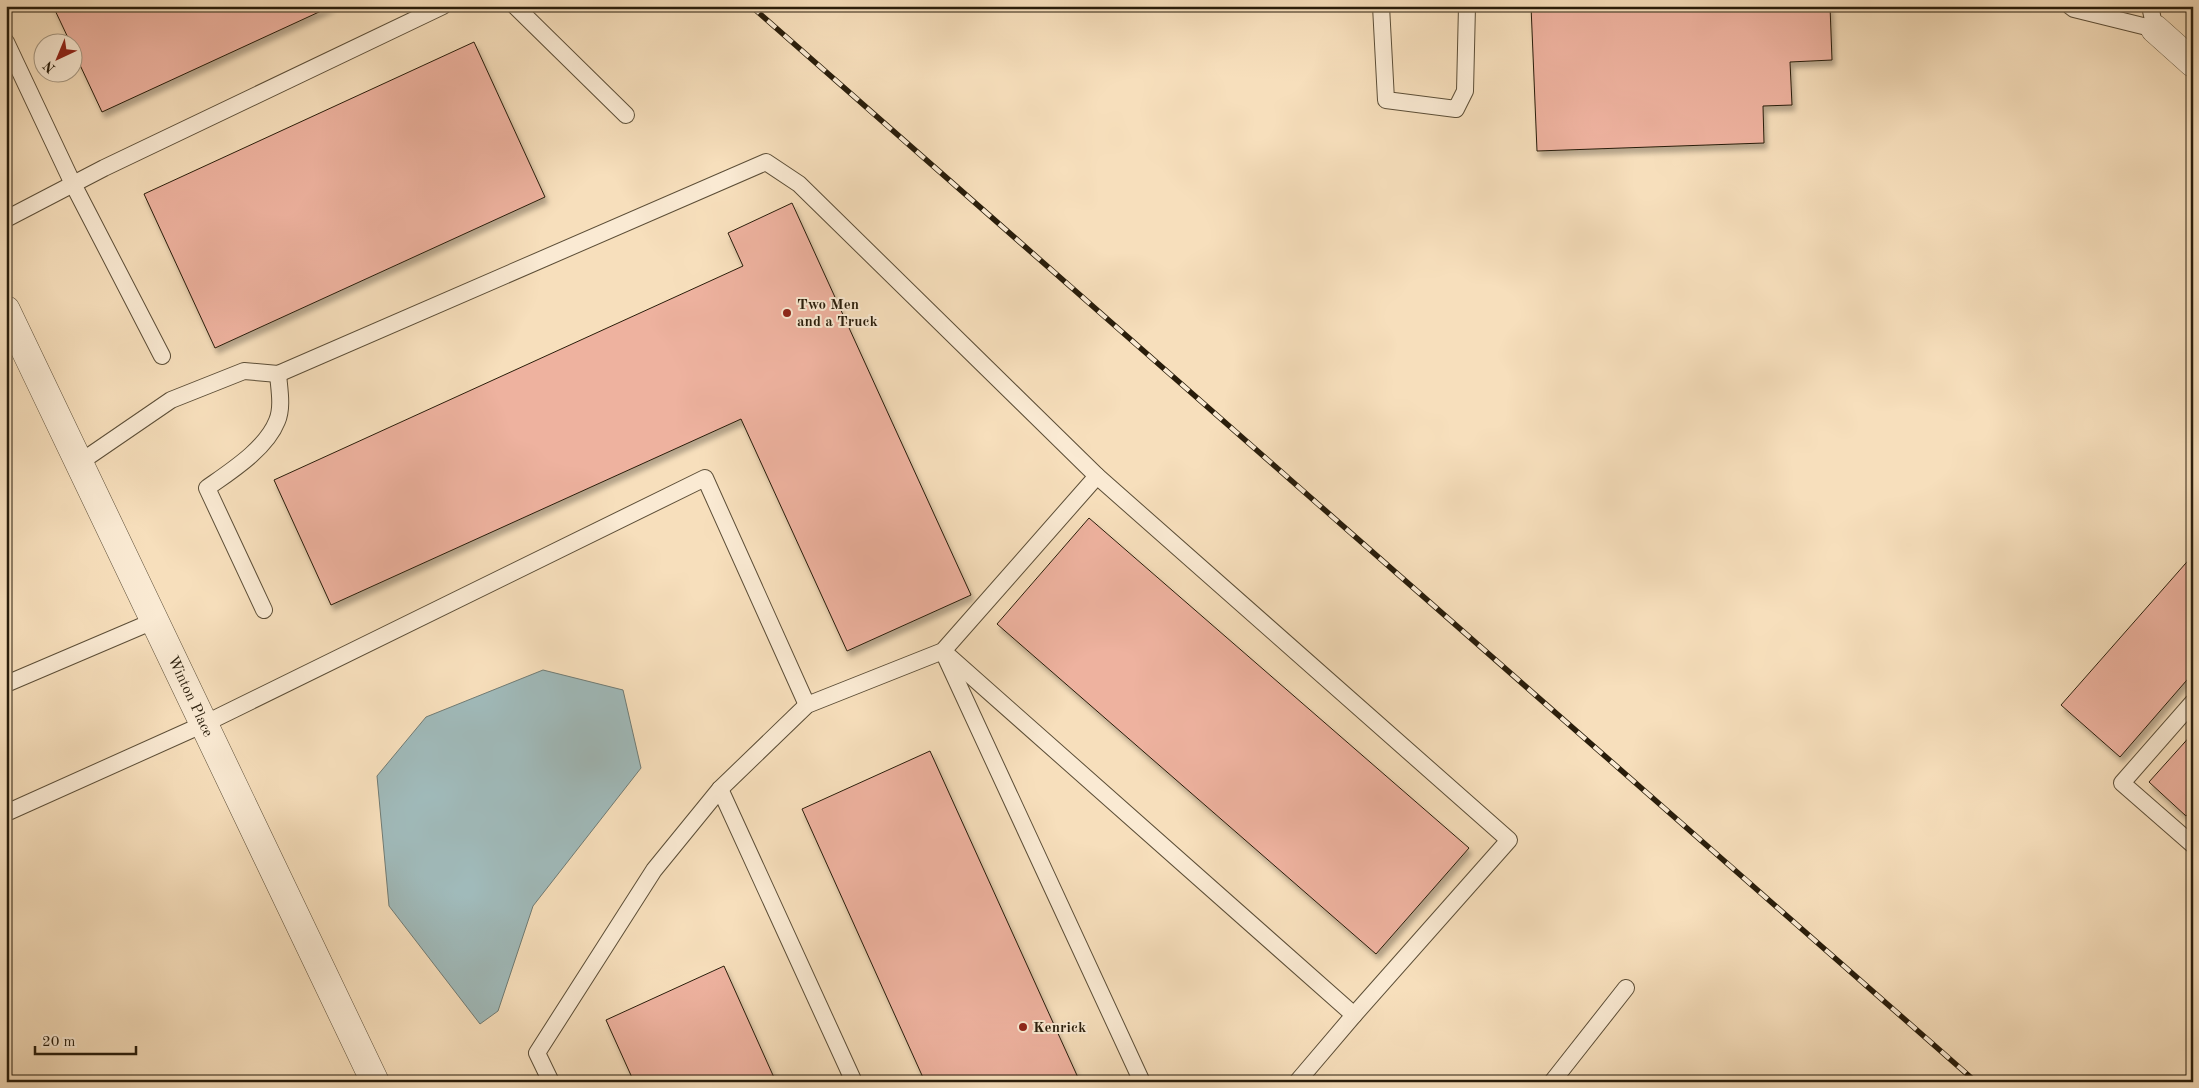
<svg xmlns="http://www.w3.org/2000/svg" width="2199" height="1088" viewBox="0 0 2199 1088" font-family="'Old Standard TT',serif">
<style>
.water{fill:#a0baba;stroke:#707b74}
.building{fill:#eeb29f;stroke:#291d0b;filter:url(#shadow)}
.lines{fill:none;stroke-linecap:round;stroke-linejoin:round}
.service-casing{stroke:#5c4e37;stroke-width:18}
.minor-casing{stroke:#5c4e37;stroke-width:29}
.service{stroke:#faead3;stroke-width:16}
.minor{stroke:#faead3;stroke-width:28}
.rail-casing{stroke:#291d0b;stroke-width:5.5}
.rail{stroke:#faead3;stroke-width:4;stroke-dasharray:11;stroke-linecap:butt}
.poi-dot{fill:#8f2418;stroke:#faead3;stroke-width:2}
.labels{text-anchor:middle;stroke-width:4;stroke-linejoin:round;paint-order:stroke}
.poi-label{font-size:15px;font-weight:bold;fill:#291d0b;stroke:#faead3;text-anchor:start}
.street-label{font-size:15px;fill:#291d0b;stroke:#faead3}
</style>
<defs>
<filter id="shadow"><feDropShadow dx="3" dy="5.5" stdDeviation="2.5" flood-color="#0004"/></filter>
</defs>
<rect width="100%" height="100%" fill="#f7dfbc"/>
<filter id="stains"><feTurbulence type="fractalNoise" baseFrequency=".004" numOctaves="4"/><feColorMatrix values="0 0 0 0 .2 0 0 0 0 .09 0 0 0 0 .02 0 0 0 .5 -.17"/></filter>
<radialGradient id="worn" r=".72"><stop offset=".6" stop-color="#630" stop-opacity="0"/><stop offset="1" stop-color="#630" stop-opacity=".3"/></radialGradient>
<!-- water -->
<polygon class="water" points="543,670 623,690 641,768 533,906 498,1011 480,1024 389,906 377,776 426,717"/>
<!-- building -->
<g class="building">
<polygon points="53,6 332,6 102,112 72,48 72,42 70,42"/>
<polygon points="1531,6 1830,6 1832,60 1790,62 1792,105 1763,106 1764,143 1537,151"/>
<polygon points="474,42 545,197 215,348 144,194"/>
<polygon points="792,203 971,595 847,651 741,419 331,605 274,480 743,266 728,233"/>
<polygon points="1089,518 1469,848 1376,954 997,624"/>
<polygon points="2193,555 2193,673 2120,757 2061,705"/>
<polygon points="2193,733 2193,808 2186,816 2149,782"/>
<polygon points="930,751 1080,1082 925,1082 802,809"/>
<polygon points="724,966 776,1082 634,1082 606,1020"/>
</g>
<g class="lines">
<defs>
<g id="service">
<polyline points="515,6 626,115"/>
<polyline points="1381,6 1386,100 1456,109 1465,91 1467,6"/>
<polyline points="2070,6 2074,9 2155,29 2150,6"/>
<polyline points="6,42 73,184 162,356"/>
<polyline points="6,219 104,168 443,6"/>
<polyline points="79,463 171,400 244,371 278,374 766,162 799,184 1097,476 1509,840 1354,1015 1297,1082"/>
<path d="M264,610L207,488C231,471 266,449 277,421C283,407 279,388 278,374"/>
<polyline points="943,651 1354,1015"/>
<polyline points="946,658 1142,1082"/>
<polyline points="6,684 156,620"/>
<polyline points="2193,702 2122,783 2193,845"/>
<polyline points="720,789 854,1082"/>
<polyline points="6,813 204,724 705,478 807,705"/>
<polyline points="551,1082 537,1053 654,870 720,789 807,705 943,651 1097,476"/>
<polyline points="1552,1082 1626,988"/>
</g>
<g id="minor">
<polyline points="2155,29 2193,63"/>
<polyline points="6,310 375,1082"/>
</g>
</defs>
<!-- service casing -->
<use href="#service" class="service-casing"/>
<!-- minor casing -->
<use href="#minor" class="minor-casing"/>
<!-- service -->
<use href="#service" class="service"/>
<!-- minor -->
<use href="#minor" class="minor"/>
<defs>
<polyline id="rail" points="751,6 1976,1082"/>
</defs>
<!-- rail casing -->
<use href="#rail" class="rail-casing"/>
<!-- rail -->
<use href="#rail" class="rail"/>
</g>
<!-- markers -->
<g class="poi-dot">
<circle cx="787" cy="313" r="5"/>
<circle cx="1023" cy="1027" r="5"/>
</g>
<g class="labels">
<!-- poi labels -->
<g class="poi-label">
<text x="797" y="309">Two Men<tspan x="797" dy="17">and a Truck</tspan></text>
<text x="1033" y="1032">Kenrick</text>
</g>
<!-- street labels -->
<g class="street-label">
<text transform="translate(191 696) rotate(65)" y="5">Winton Place</text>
</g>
</g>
<!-- margin -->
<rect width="2199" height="1088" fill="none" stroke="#f7dfbc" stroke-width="25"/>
<rect x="8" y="8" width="2184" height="1073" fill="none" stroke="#291d0b" stroke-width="2.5"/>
<rect x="12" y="12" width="2174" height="1063" fill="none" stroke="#291d0b"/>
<!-- north arrow -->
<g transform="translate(58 58) rotate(224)"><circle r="24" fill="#faead3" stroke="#a69883"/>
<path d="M0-4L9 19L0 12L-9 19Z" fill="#8f2418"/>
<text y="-8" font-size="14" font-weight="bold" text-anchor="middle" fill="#291d0b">N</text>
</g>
<!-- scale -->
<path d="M35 1046v8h101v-8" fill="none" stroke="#291d0b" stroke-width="2.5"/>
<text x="42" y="1046" font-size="15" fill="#291d0b" stroke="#faead3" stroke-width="4" paint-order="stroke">20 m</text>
<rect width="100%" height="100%" filter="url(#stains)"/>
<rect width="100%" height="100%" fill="url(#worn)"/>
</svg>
